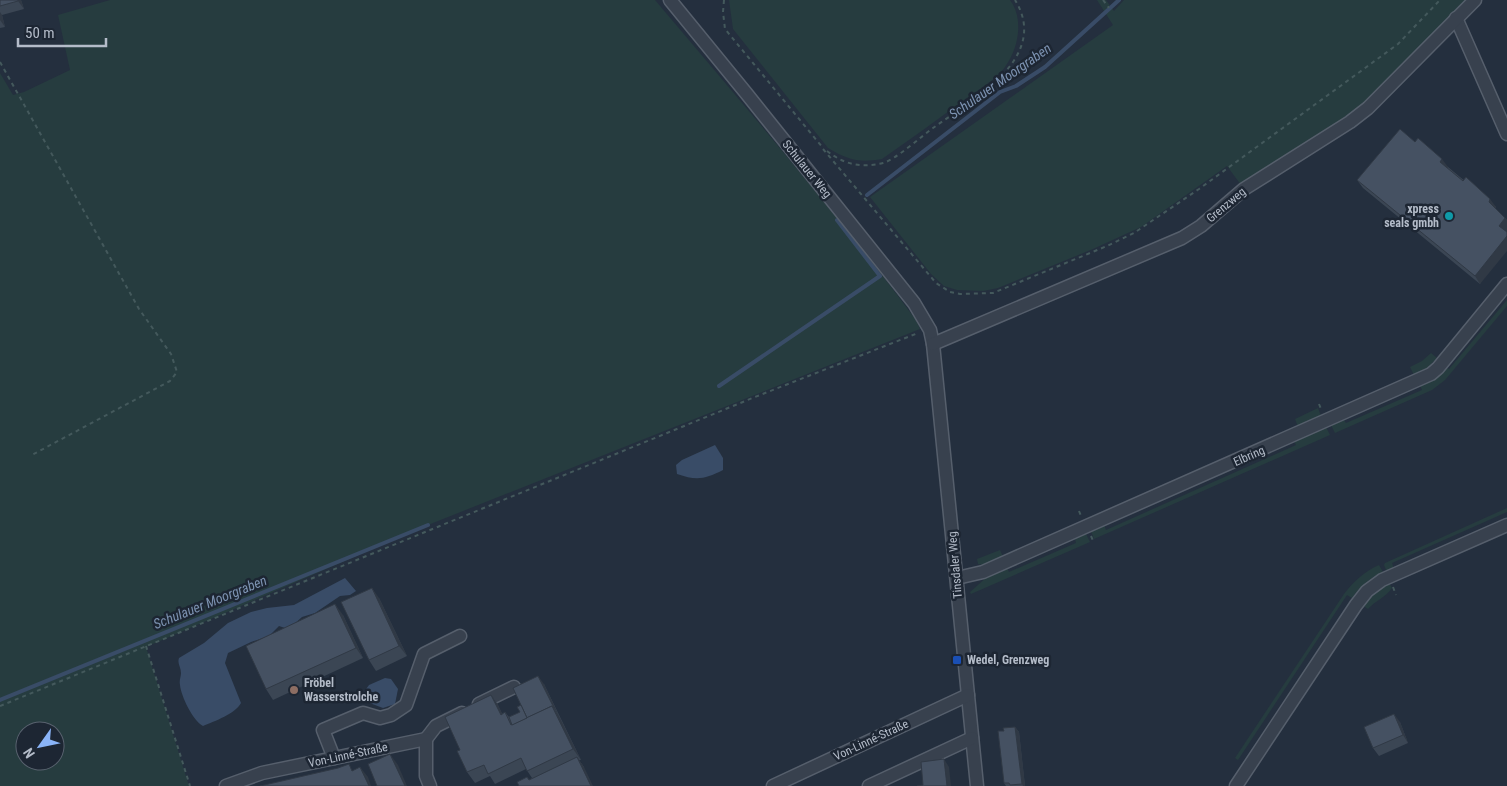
<svg xmlns="http://www.w3.org/2000/svg" width="1507" height="786" viewBox="0 0 1507 786" font-family="'Roboto Condensed',sans-serif">
<style>
.green{fill:#263c3f;fill-rule:evenodd}
.water{fill:#394c67}
.lines{fill:none;stroke-linecap:round;stroke-linejoin:round}
.stream{stroke:#394c67;stroke-width:4}
.minor-casing{stroke:#565f6c;stroke-width:15}
.path{stroke:#44595c;stroke-width:2;stroke-dasharray:4 4;stroke-linecap:butt}
.minor{stroke:#38414e;stroke-width:12}
.wall{fill:#3b4654}
.shaded-wall{fill:#303945}
.building{fill:#455162;stroke:#303945}
.culture-dot{fill:#0f9aa8;stroke:#1d2633;stroke-width:2}
.transit-dot{fill:#1a4fb4;stroke:#1d2633;stroke-width:2}
.education-dot{fill:#8d6e63;stroke:#1d2633;stroke-width:2}
.labels{text-anchor:middle;stroke-width:5;stroke-linejoin:round;paint-order:stroke}
.street-label{font-size:12px;fill:#b4bcc9;stroke:#1d2633}
.poi-label{font-size:12px;font-weight:bold;fill:#b4bcc9;stroke:#1d2633;text-anchor:start}
.water-label{font-size:14px;font-style:italic;fill:#7c92b1;stroke:#1d2633}
</style>
<rect width="100%" height="100%" fill="#242f3e"/>
<!-- green -->
<g class="green">
<path d="M110,0H655C744,105 834,210 916,320L920,329L428,525L146,647L189,786H0V73L13,95L24,92L70,70L58,15ZM25,731H55V761H25Z"/>
<path d="M729,0H1010C1025,20 1018,52 1002,71C991,83 973,93 960,103C934,122 908,141 882,159C859,163 848,160 828,148L733,29Z"/>
<polygon points="1097,0 1106,0 1114,11 1124,0 1475,0 1368,108 1244,189 1227,166 1141,227 1093,249 998,288 983,291 957,290 944,286 931,274 870,197 1113,25"/>
<polygon points="1507,300 1507,306 1445,380 1432,390 1335,433 1331,425 1343,419 1346,423 1422,390 1420,385 1445,366 1449,369"/>
<polygon points="1431,353 1437,358 1427,368 1414,375 1410,367 1422,361"/>
<polygon points="1318,408 1321,416 1298,427 1295,419"/>
<polygon points="1326,427 1330,435 1094,539 1091,531 1104,525 1106,530 1296,445 1294,441"/>
<polygon points="1507,508 1507,512 1392,563 1394,569 1387,572 1384,565 1385,563"/>
<polygon points="1086,534 1090,542 971,594 970,592 987,577 1007,568 1009,572 1076,543 1075,538"/>
<polygon points="1000,550 1003,557 984,565 978,564 977,559"/>
<path d="M1379,565L1383,572C1370,578 1360,586 1352,598L1347,595L1238,760L1235,758L1344,594C1354,581 1365,571 1379,565Z"/>
<path d="M1389,583L1392,588C1386,597 1375,601 1368,609L1362,605L1376,590Z"/>
</g>
<!-- water -->
<g class="water">
<path d="M715,445L723,458V470C705,479 697,481 677,474L676,465L682,460Z"/>
<path d="M345,578L356,591L350,595L340,596L315,613L302,617L292,626L285,628L279,626L269,636L251,642L228,653L225,663L241,703C235,714 215,721 203,726C193,721 181,696 180,685C179,680 181,677 181,673C181,667 177,664 179,658L204,643L228,623L251,612L267,608L294,605Z"/>
<polygon points="385,678 391,679 398,689 395,704 383,708 367,702 364,692 369,685"/>
</g>
<g class="lines">
<!-- stream -->
<g class="stream">
<polyline points="867,195 1000,92 1016,86 1045,67 1119,0"/>
<polyline points="719,386 880,276 837,220"/>
<polyline points="0,700 428,525"/>
</g>
<defs>
<g id="minor">
<polyline points="670,0 746,93 914,303 930,330 933,344 977,786"/>
<polyline points="1456,18 1507,134"/>
<polyline points="933,344 1182,238 1201,226 1244,189 1350,122 1368,108 1475,0"/>
<polyline points="957,578 983,572 1431,374 1438,368 1507,284"/>
<polyline points="479,704 514,687"/>
<polyline points="426,739 436,726 462,713"/>
<polyline points="334,758 323,730 363,713 380,718 391,715 406,705 424,654 460,636"/>
<polyline points="226,786 262,773 426,739 426,776 430,786"/>
<polyline points="773,786 968,695"/>
<polyline points="869,786 972,738"/>
<polyline points="1236,786 1356,605 1367,591 1382,580 1507,525"/>
</g>
</defs>
<!-- minor casing -->
<use href="#minor" class="minor-casing"/>
<!-- path -->
<g class="path">
<polyline points="724,0 723,12 725,29 823,148"/>
<polyline points="1103,0 1109,8"/>
<polyline points="0,62 139,309 171,354 177,372 170,381 30,456"/>
<polyline points="823,149 936,283 950,292 960,294 993,293 1107,246 1134,233 1199,189 1398,44 1440,0"/>
<path d="M827,151C845,165 861,168 883,163C895,160 922,136 933,128C972,100 1051,58 1015,0"/>
<polyline points="1319,404 1321,409"/>
<polyline points="1079,511 1081,516"/>
<polyline points="1091,536 1094,543"/>
<polyline points="1393,587 1396,595"/>
<polyline points="146,646 190,786"/>
<polyline points="0,706 755,397 918,333"/>
</g>
<!-- minor -->
<use href="#minor" class="minor"/>
</g>
<!-- wall -->
<g class="wall">
<polygon points="0,0 21,0 24,9 2,15 5,27 0,28"/>
<polygon points="1415,142 1448,167 1496,207 1495,208 1507,220 1507,231 1480,284 1363,188 1357,180"/>
<polygon points="379,598 407,656 376,671 369,660"/>
<polygon points="343,615 363,658 273,700 266,689"/>
<polygon points="544,684 581,760 579,760 584,767 519,786 527,777 529,780 532,778 526,769 495,784 490,776 475,783 467,772 460,750 491,695 498,705 502,714 505,712 509,717 520,712 521,705"/>
<polygon points="1400,722 1408,743 1379,756 1373,748"/>
<polygon points="1015,727 1019,732 1025,786 1006,786 1004,783 1004,731"/>
</g>
<!-- shaded-wall -->
<g class="shaded-wall">
<polygon points="18,0 21,0 24,9 18,1"/>
<polygon points="0,12 2,15 5,27 0,20"/>
<polygon points="1442,159 1448,167 1446,170 1440,162"/>
<polygon points="1490,199 1496,207 1494,210 1489,202"/>
<polygon points="1505,218 1507,220 1507,231 1504,234 1499,226"/>
<polygon points="1507,236 1507,251 1480,284 1475,276"/>
<polygon points="372,588 379,598 407,656 399,646"/>
<polygon points="335,604 343,615 363,658 356,648"/>
<polygon points="538,676 544,684 559,716 554,708"/>
<polygon points="491,695 498,705 508,725 501,715"/>
<polygon points="552,706 559,716 581,760 573,749"/>
<polygon points="1394,714 1400,722 1408,743 1403,735"/>
<polygon points="1015,727 1019,732 1025,786 1023,786 1022,784"/>
<polygon points="390,754 398,765 407,786 405,786"/>
<polygon points="577,757 584,767 593,786 591,786"/>
<polygon points="944,759 949,767 951,786 947,786"/>
<polygon points="360,767 368,777 371,786 369,786"/>
</g>
<!-- building -->
<g class="building">
<polygon points="0,0 18,0 18,1 0,6"/>
<polygon points="1400,129 1415,142 1418,138 1442,159 1440,162 1463,181 1466,177 1490,199 1489,202 1505,218 1499,226 1507,232 1507,236 1475,276 1357,180"/>
<polygon points="372,588 399,646 369,660 341,602"/>
<polygon points="335,604 356,648 266,689 246,646"/>
<polygon points="538,676 554,708 552,706 527,718 513,688"/>
<polygon points="491,695 501,715 505,712 511,725 552,706 573,749 527,771 521,758 488,774 484,765 467,772 457,751 460,750 445,717"/>
<polygon points="521,705 527,718 512,725 509,717 520,712 517,707"/>
<polygon points="1394,714 1403,735 1373,748 1364,727"/>
<polygon points="1015,727 1022,784 1010,785 1009,783 1004,783 998,731 1004,731 1003,728"/>
<polygon points="390,754 405,786 377,786 368,764"/>
<polygon points="577,757 591,786 519,786 517,782 527,777 529,780"/>
<polygon points="944,759 947,786 917,786 923,785 921,762"/>
<polygon points="349,764 352,771 360,767 369,786 260,786 338,768"/>
</g>
<!-- markers -->
<circle class="culture-dot" cx="1449" cy="216" r="5"/>
<rect class="transit-dot" x="952" y="655" width="10" height="10" rx="2.5"/>
<circle class="education-dot" cx="294" cy="690" r="5"/>
<g class="labels">
<!-- street labels -->
<g class="street-label">
<text transform="translate(807 169) rotate(51)" y="4">Schulauer Weg</text>
<text transform="translate(1226 205) rotate(-40)" y="4">Grenzweg</text>
<text transform="translate(1249 456) rotate(-24)" y="4">Elbring</text>
<text transform="translate(955 565) rotate(-95)" y="4">Tinsdaler Weg</text>
<text transform="translate(871 740) rotate(-25)" y="4">Von-Linné-Straße</text>
<text transform="translate(348 755) rotate(-12)" y="4">Von-Linné-Straße</text>
</g>
<!-- poi labels -->
<g class="poi-label">
<text x="1439" y="213" text-anchor="end">xpress<tspan x="1439" dy="14">seals gmbh</tspan></text>
<text x="967" y="664">Wedel, Grenzweg</text>
<text x="304" y="687">Fröbel<tspan x="304" dy="14">Wasserstrolche</tspan></text>
</g>
<!-- water labels -->
<g class="water-label">
<text transform="translate(1000 81) rotate(-35)" y="5">Schulauer Moorgraben</text>
<text transform="translate(210 602) rotate(-22)" y="5">Schulauer Moorgraben</text>
</g>
</g>
<!-- north arrow -->
<g transform="translate(40 746) rotate(237)"><circle r="24" fill="#1d2633" stroke="#59626f"/>
<path d="M0-4L9 19L0 12L-9 19Z" fill="#8ab4f8"/>
<text y="-8" font-size="14" font-weight="bold" text-anchor="middle" fill="#b4bcc9">N</text>
</g>
<!-- scale -->
<path d="M18 38v8h88v-8" fill="none" stroke="#b4bcc9" stroke-width="2.5"/>
<text x="25" y="38" font-size="15" fill="#b4bcc9" stroke="#1d2633" stroke-width="4" paint-order="stroke">50 m</text>
</svg>
